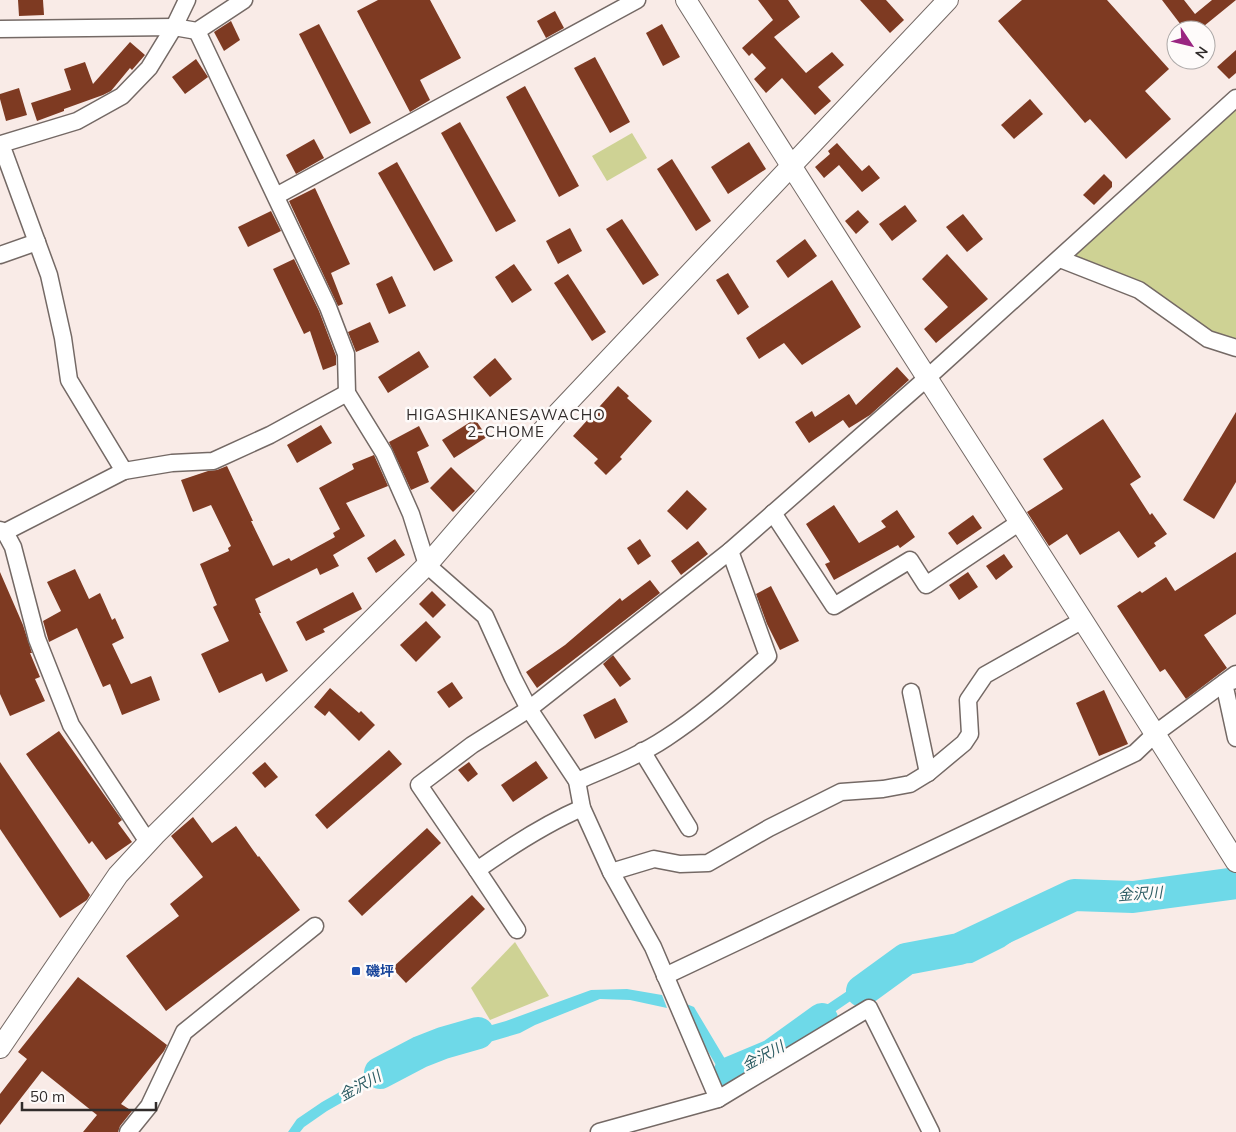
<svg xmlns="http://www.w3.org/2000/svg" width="1236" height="1132" viewBox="0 0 1236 1132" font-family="Mulish,'Noto Sans JP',sans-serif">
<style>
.green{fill:#ced294}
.water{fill:#6ed9e8}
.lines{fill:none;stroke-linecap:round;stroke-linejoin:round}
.river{stroke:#6ed9e8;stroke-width:32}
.building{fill:#7e3a22}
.minor-casing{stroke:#746965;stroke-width:19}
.tertiary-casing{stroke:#746965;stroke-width:22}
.minor{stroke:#fff;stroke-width:16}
.tertiary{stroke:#fff;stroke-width:20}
.transit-dot{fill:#1a4fb4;stroke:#fefbfa;stroke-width:2}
.labels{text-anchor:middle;stroke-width:5;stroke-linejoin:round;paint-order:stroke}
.transit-label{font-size:14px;font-weight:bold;fill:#164399;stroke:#fefbfa;text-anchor:start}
.neighbourhood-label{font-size:15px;letter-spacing:1px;fill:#312c2b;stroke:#fefbfa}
.water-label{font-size:15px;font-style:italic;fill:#2e5d64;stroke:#fefbfa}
</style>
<rect width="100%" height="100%" fill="#f9ebe7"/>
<!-- green -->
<g class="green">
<polygon points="1236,108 1236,343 1209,335 1072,258 1113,222"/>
<polygon points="632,133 647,158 607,181 592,156"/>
<polygon points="515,942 549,996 490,1020 471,988"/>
</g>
<!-- water -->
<g class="water">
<polygon points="1223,879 1236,887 1236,890 1189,891 1159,897 1160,887 1195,880"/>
<polygon points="1082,889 1129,892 1148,890 1146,899 1133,901 1075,898 1004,947 972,963 921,966 905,972 898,956 951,957 971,950 998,939 1019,926 1067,891"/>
<polygon points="895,959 901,973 864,1002 855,998 749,1070 727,1078 720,1072 689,1019 684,1003 694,1007 728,1064 737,1065"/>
<polygon points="627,989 662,995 667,1008 630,1000 600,999 535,1025 520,1033 445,1055 432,1042 506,1021 591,990"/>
<polygon points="417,1048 423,1056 327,1111 304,1127 300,1132 288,1132 297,1119 322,1102"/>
</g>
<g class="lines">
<!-- river -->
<g class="river">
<polyline points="862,991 906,959 959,949 1074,895 1133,897 1236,883"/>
<polyline points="380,1073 420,1052 443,1043 478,1033"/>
<polyline points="729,1073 772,1055 822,1019"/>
</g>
</g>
<!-- building -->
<g class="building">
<polygon points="18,0 43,0 44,15 19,16"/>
<polygon points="378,0 430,0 461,58 420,80 430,100 410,112 357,11"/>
<polygon points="758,0 788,0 800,17 774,37 806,73 832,52 844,65 818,87 831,101 815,115 782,78 766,93 754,79 766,68 752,53 749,56 742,48 773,20"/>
<polygon points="860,0 886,0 904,20 890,33"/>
<polygon points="1022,0 1107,0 1169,69 1145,91 1171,119 1126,159 1090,119 1085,123 998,21"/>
<polygon points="1162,0 1184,0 1195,14 1212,0 1236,0 1204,26 1207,30 1175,30 1181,25"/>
<polygon points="555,11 564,28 546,38 537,21"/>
<polygon points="231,21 240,40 224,51 214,32"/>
<polygon points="319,24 371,123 350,134 299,34"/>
<polygon points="662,24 680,57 663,66 646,33"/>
<polygon points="130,42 145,55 132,70 130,68 111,91 103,95 64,109 64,111 37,121 31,103 71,90 64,69 85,62 93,84"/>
<polygon points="1236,50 1236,73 1229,79 1217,67"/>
<polygon points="595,57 630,122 610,133 574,68"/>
<polygon points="196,59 208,77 185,94 172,77"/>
<polygon points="525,86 579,186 559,197 506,97"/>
<polygon points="19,88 27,115 6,121 0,99 0,94"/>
<polygon points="1030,99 1043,114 1014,139 1001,125"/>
<polygon points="460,122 516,221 496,232 441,133"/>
<polygon points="314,139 324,158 296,174 286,155"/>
<polygon points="749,142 766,169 728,194 711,167"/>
<polygon points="837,143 862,171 869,165 880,178 862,192 839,165 824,178 815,167 830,154 828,151"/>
<polygon points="672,159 711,221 696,231 657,169"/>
<polygon points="397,162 453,261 434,271 378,173"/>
<polygon points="1104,174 1112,182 1112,187 1094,205 1083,195"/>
<polygon points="315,188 350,264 331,273 343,304 338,306 289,201"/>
<polygon points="905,205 917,221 892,241 879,224"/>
<polygon points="858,210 869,222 856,234 845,221"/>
<polygon points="271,211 281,231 248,247 238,227"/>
<polygon points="963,214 983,239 967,252 946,227"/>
<polygon points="622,219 659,275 643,285 606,229"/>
<polygon points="570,228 582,251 558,264 546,241"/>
<polygon points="805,239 817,256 788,278 776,261"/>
<polygon points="947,254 988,299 936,343 924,329 948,307 922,279"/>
<polygon points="294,259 319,311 336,356 336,365 323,370 310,331 304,334 273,269"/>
<polygon points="514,264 532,290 512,303 495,277"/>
<polygon points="728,273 749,307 738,315 716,280"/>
<polygon points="568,274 606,332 592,341 554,283"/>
<polygon points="392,276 406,306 389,314 376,284"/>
<polygon points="832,280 861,327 802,365 784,343 759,359 746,338"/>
<polygon points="370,322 379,342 356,352 348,332"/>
<polygon points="419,351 429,367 388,393 378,377"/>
<polygon points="495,358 512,379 490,397 473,377"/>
<polygon points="897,367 909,380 870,415 849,428 843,420 809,443 795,422 812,411 815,417 849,394 856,405"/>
<polygon points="618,386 629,396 627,398 652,421 620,457 622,459 606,475 594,463 598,459 573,436"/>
<polygon points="1236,412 1236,482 1214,519 1183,500"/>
<polygon points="475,419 487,437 454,458 442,440"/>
<polygon points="1103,419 1141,477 1130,484 1150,515 1152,513 1167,534 1154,543 1156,546 1138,558 1119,531 1080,555 1067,534 1049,546 1027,512 1063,489 1043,459"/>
<polygon points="321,425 332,443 297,463 287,445"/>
<polygon points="419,426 429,446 417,452 429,482 411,490 389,442"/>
<polygon points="374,455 388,486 346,503 365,536 333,555 339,566 320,575 317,568 255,599 261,613 259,613 288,671 266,682 262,673 219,693 201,654 229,641 213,607 217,605 200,564 229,551 228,548 231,546 211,505 193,512 181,480 208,471 217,470 227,466 253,521 251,521 273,566 289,558 291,561 335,537 333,533 340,529 319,488 354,469 352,464"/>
<polygon points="451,467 475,491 453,512 430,488"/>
<polygon points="687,490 707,509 687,530 667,511"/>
<polygon points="834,505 859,543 886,527 881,521 897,510 915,537 900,548 898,545 834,580 825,564 830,562 806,524"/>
<polygon points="973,515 982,528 957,545 948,533"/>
<polygon points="395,539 405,555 376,573 367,558"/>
<polygon points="640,539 651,556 638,565 627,548"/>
<polygon points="698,541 708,554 681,575 671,561"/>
<polygon points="1236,552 1236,614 1204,635 1227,668 1186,699 1165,669 1160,672 1117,606 1140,591 1142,593 1166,577 1175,591"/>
<polygon points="1004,554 1013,567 996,580 986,566"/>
<polygon points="75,569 89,599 100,593 112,620 115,618 124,638 112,644 131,684 151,676 160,700 122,715 110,684 103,687 77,628 49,642 43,621 61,611 47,582"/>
<polygon points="0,572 23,625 32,653 30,653 40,677 35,679 45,701 10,716 0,694"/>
<polygon points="968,572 978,587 959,600 949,585"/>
<polygon points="650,580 660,593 537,688 526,672 565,645 620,598 622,601"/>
<polygon points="771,586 799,641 780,650 767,624 756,594"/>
<polygon points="432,591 446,605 433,618 419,604"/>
<polygon points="353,592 362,609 323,629 325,632 306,641 296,622"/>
<polygon points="426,621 441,637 416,662 400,645"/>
<polygon points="613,655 631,679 620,687 603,664"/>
<polygon points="452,682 463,698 449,708 437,692"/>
<polygon points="330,688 359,713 361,711 375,725 359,741 329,711 325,716 314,707"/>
<polygon points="1104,690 1128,744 1099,756 1076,703"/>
<polygon points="615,698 628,722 595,739 583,715"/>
<polygon points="59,731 122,820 118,823 132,842 106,860 92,841 89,844 26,754"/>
<polygon points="389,750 402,764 327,829 315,815"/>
<polygon points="536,761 548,778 513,802 501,785"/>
<polygon points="0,762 90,895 87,900 60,918 0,829"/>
<polygon points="265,762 278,777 265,788 252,773"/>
<polygon points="469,762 478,774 468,782 458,770"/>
<polygon points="193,817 212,843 236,826 258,857 259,856 300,910 166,1011 126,956 179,916 170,904 203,877 171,836"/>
<polygon points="427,828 441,843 362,916 348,901"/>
<polygon points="472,895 485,909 406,983 392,968"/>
<polygon points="78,977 167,1045 164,1051 121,1104 132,1111 120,1126 118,1132 83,1132 97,1115 42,1071 0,1125 0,1094 27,1059 18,1052"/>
</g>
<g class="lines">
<defs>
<g id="minor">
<polyline points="0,29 174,27 197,31 244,0"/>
<polyline points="197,31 328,307 346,354 347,393 384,453 411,514 427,565 485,616 513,678 529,709 577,781 582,808 611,872 653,947 718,1099"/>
<polyline points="276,196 637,0"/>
<polyline points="0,255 37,242"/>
<polyline points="1060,259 1139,290 1208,339 1236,348"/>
<polyline points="124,471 69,380 63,338 49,275 1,144 77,121 122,96 149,68 174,27 187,0"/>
<polyline points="773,513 834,606 910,560 926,585 1020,522"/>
<polyline points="0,530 5,532 13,547 37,639 71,725 148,842"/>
<polyline points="5,532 124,471 172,463 213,461 270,435 347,393"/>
<polyline points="1232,681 1224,683 1236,738"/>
<polyline points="911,692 928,773"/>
<polyline points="642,751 689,828"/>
<path d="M577,781C607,768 639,756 666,738C703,714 736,684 768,656L730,551"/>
<polyline points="477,870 419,785 472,745 529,709 730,551 927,378 1236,98"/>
<polyline points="611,872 654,859 680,864 708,863 769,828 841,792 883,789 910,784 928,773 964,743 970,734 968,700 985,675 1083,620"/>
<path d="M517,930L477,870C511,846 545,824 582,808"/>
<polyline points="665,976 1135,753 1156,733 1236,674"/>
<polyline points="128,1132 149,1106 184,1032 315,926"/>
<polyline points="599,1132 718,1099 869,1008 931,1132"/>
</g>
<g id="tertiary">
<path d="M686,0C867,288 1055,573 1236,862"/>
<polyline points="0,1048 118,875 155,835 427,565 557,414 948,0"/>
</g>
</defs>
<!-- minor casing -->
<use href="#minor" class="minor-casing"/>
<!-- tertiary casing -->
<use href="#tertiary" class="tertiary-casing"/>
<!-- minor -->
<use href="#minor" class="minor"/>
<!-- tertiary -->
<use href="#tertiary" class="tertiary"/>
</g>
<!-- markers -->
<rect class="transit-dot" x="351" y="966" width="10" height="10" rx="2.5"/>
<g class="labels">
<!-- transit labels -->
<g class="transit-label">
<text x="366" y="976">磯坪</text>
</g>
<!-- neighbourhood labels -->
<g class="neighbourhood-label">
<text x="506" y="420">HIGASHIKANESAWACHO<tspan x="506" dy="17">2-CHOME</tspan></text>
</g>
<!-- water labels -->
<g class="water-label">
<text transform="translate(1140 894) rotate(-4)" y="5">金沢川</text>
<text transform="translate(763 1056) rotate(-28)" y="5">金沢川</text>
<text transform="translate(360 1086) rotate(-29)" y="5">金沢川</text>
</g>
</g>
<!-- north arrow -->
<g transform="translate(1191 45) rotate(125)"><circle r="24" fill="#fefbfa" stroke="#aca8a7"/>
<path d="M0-4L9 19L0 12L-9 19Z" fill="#9a2581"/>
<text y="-8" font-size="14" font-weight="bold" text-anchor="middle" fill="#312c2b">N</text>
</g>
<!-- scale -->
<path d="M22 1102v8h134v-8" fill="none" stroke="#312c2b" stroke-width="2.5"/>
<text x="30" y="1102" font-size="15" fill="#312c2b" stroke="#fefbfa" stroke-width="4" paint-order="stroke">50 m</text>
</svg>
